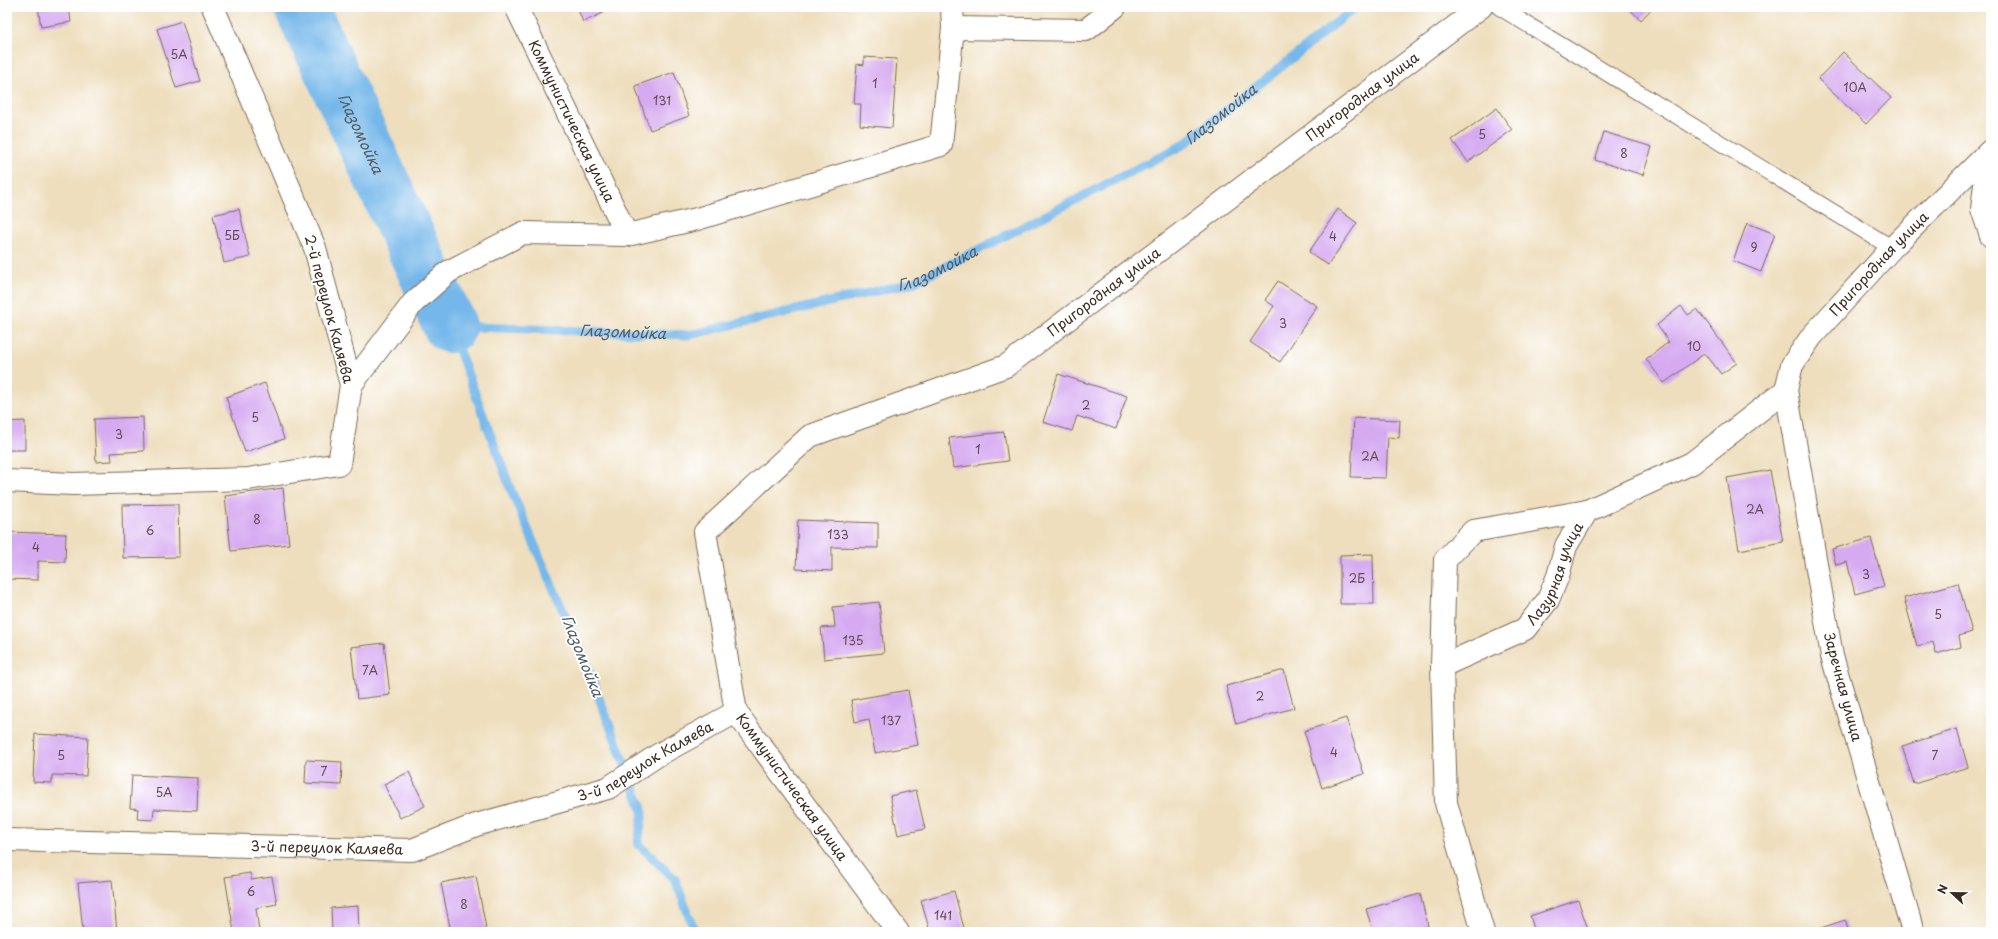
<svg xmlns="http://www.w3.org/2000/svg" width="1998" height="939" viewBox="0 0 1998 939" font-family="'Playpen Sans',sans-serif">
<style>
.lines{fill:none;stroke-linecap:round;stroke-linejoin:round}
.stream{stroke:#74b7ea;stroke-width:9}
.river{stroke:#74b7ea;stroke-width:54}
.building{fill:#d6aaf1}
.lane-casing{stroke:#7a6956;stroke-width:17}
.street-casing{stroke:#7a6956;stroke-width:24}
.lane{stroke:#fff;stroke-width:15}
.street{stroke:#fff;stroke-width:22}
.labels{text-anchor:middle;stroke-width:4;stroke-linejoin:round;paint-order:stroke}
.number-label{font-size:12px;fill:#624a53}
.street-label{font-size:14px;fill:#3b2a1e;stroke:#fff}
.water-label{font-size:15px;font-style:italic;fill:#4f5b65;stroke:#fff}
</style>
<rect width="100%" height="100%" fill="#fff"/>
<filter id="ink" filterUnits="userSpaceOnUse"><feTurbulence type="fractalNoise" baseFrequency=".025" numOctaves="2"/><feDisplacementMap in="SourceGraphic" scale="8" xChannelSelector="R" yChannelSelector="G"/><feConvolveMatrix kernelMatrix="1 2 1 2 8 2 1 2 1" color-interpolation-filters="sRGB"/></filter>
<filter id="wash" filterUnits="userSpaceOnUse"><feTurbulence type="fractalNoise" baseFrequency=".012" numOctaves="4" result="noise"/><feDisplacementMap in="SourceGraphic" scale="16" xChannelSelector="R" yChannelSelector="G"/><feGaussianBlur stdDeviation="0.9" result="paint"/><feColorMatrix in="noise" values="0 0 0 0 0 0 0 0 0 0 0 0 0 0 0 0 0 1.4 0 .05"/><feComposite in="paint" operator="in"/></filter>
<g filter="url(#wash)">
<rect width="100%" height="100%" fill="#eedebd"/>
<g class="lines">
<!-- stream -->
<path class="stream" id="s1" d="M695,932L675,879L638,844L643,811L585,662L511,490L450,326L689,335L915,282L1183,145L1356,7"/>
<!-- river -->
<path class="river" id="s2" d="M301,7L450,326"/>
</g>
<g id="blocks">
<!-- building -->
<g class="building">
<polygon points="38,7 69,7 71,22 41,27"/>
<polygon points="577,7 609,7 610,10 583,22"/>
<polygon points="1627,7 1653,7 1641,20"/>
<polygon points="182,21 200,81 176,88 157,29"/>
<polygon points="1843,52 1891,98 1866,124 1818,79"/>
<polygon points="864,57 897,59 892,128 860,125 861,104 854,104 857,64 864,65"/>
<polygon points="674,72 689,116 650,130 635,86"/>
<polygon points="1497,108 1512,130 1468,162 1452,140"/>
<polygon points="1604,132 1652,147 1643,175 1595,160"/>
<polygon points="239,209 250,257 224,263 213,215"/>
<polygon points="1338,209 1357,223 1328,265 1309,252"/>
<polygon points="1747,223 1775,234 1761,272 1733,261"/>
<polygon points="1278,281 1317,306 1280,362 1250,342 1274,306 1265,300"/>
<polygon points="1681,306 1688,315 1697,309 1737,363 1721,374 1705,353 1664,383 1646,359 1669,342 1657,325"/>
<polygon points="1058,374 1127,396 1116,429 1077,416 1072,431 1043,422"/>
<polygon points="265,383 284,439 245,452 226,397"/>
<polygon points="143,417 144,451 111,453 112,461 96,462 94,419"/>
<polygon points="1354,418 1400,420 1399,438 1388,437 1386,478 1351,477"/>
<polygon points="25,421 25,450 7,450 7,422"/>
<polygon points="1004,432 1008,461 953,468 949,438"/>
<polygon points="1770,470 1783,542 1739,550 1727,478"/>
<polygon points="283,488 289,544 231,551 225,496"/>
<polygon points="178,504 179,557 123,558 122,505"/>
<polygon points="798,520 878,523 878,548 832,547 832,571 796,569"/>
<polygon points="7,532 66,534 65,562 38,561 38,580 7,579"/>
<polygon points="1871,538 1884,586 1855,594 1847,562 1836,565 1832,549"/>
<polygon points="1373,554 1374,604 1340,604 1340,555"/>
<polygon points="1958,583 1972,632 1959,636 1961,647 1936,654 1933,642 1917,646 1904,598"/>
<polygon points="879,602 884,653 824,659 821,628 835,627 833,607"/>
<polygon points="384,643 390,695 357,699 351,647"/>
<polygon points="1284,670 1294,708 1236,724 1226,686"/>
<polygon points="908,690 918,745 875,753 869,719 855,722 851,700"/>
<polygon points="1346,718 1364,774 1322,788 1304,731"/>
<polygon points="1957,729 1968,767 1914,784 1902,746"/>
<polygon points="35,734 88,737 86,776 52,775 52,783 33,782"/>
<polygon points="306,760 342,762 341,785 305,783"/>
<polygon points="409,772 425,806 400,818 384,784"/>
<polygon points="132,775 198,778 197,811 154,809 153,820 137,819 138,809 130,808"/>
<polygon points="916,790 925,829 898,835 890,796"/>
<polygon points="250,873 251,880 272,877 277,904 256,908 259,932 234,932 225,877"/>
<polygon points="476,876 486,928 463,932 451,932 441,883"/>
<polygon points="112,880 117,932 83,932 78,883"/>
<polygon points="954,891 965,932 930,932 921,900"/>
<polygon points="1420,894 1428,926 1405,932 1373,932 1366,909"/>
<polygon points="1578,900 1589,932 1535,932 1530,916"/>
<polygon points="358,906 359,932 332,932 331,908"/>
<polygon points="1845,920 1849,932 1809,932"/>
</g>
</g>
</g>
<g filter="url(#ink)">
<use href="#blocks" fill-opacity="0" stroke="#7a6956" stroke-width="1"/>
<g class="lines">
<defs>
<polyline id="lane" points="1499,7 1892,248"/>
<g id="street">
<path id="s3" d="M516,7L627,235"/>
<polyline points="953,28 1086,30 1115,7"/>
<polyline points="1989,152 1982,209 1991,236"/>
<polyline points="351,385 413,303 448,272 523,233 627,235 697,219 941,145 953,28 952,7"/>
<polyline points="7,481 73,484 248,479 339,464 351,385 315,248 213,7"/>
<polyline points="1442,666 1445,560 1473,531 1587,511"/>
<path id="s4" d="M7,840L412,850L476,825L608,788L658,755L736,712"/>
<path id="s5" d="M898,932L736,712L705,532L810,436L1006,366L1481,7"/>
<path id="s6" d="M1483,932L1446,803L1442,666L1525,629L1548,600L1558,576L1566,546L1587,511L1692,463L1786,390"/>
<path id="s7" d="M1913,932L1832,656L1786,390L1792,365L1812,336L1892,248L1991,150"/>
</g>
</defs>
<!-- lane casing -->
<use href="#lane" class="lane-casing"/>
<!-- street casing -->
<use href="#street" class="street-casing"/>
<!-- lane -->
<use href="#lane" class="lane"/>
<!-- street -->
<use href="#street" class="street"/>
</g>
</g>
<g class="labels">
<!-- number labels -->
<g class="number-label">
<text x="179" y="59">5А</text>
<text x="875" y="88">1</text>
<text x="1855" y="92">10А</text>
<text x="662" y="105">131</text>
<text x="1482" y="139">5</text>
<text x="1624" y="158">8</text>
<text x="232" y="240">5Б</text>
<text x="1333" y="241">4</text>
<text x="1754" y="252">9</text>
<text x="1283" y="328">3</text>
<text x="1694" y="351">10</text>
<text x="1086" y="410">2</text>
<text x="255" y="422">5</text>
<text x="119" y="439">3</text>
<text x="978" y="454">1</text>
<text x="1370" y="461">2А</text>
<text x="1755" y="514">2А</text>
<text x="257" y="524">8</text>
<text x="150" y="535">6</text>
<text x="838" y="539">133</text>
<text x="36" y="552">4</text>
<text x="1866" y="579">3</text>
<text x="1357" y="583">2Б</text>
<text x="1938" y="619">5</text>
<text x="853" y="645">135</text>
<text x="370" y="675">7А</text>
<text x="1260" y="701">2</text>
<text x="891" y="725">137</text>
<text x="1334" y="757">4</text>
<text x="61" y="760">5</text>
<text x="1935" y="760">7</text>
<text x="324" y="776">7</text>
<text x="164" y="797">5А</text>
<text x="251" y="896">6</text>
<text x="464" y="909">8</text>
<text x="943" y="920">141</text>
</g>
<!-- street labels -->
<g class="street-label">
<text dy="5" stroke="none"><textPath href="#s5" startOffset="1253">Пригородная улица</textPath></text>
<text dy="5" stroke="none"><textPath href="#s3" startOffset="127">Коммунистическая улица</textPath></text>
<text dy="5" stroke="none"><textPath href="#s7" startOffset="717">Пригородная улица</textPath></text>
<text dy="5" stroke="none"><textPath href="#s5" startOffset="929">Пригородная улица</textPath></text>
<text transform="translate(329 309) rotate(75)" y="5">2-й переулок Каляева</text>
<text dy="5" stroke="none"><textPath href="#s6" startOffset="426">Лазурная улица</textPath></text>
<text transform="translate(1843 687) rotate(75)" y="5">Заречная улица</text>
<text dy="5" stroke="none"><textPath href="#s4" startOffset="656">3-й переулок Каляева</textPath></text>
<text transform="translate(792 787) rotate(54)" y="5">Коммунистическая улица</text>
<text dy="5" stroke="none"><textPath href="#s4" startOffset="320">3-й переулок Каляева</textPath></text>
</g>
<!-- water labels -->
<g class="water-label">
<text dy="5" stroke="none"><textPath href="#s1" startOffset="1484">Глазомойка</textPath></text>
<text dy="5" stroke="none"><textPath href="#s2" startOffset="140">Глазомойка</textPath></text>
<text dy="5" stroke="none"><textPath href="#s1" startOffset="1160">Глазомойка</textPath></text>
<text dy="5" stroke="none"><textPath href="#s1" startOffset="836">Глазомойка</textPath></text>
<text transform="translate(582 656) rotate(68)" y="5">Глазомойка</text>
</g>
</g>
<!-- margin -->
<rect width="1998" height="939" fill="none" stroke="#fff" stroke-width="24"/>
<!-- north arrow -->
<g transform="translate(1952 893) rotate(292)" stroke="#ffffff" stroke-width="3" paint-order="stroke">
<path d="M0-3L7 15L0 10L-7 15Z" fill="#3b2a1e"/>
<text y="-6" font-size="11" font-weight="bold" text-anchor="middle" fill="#3b2a1e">N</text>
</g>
</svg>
